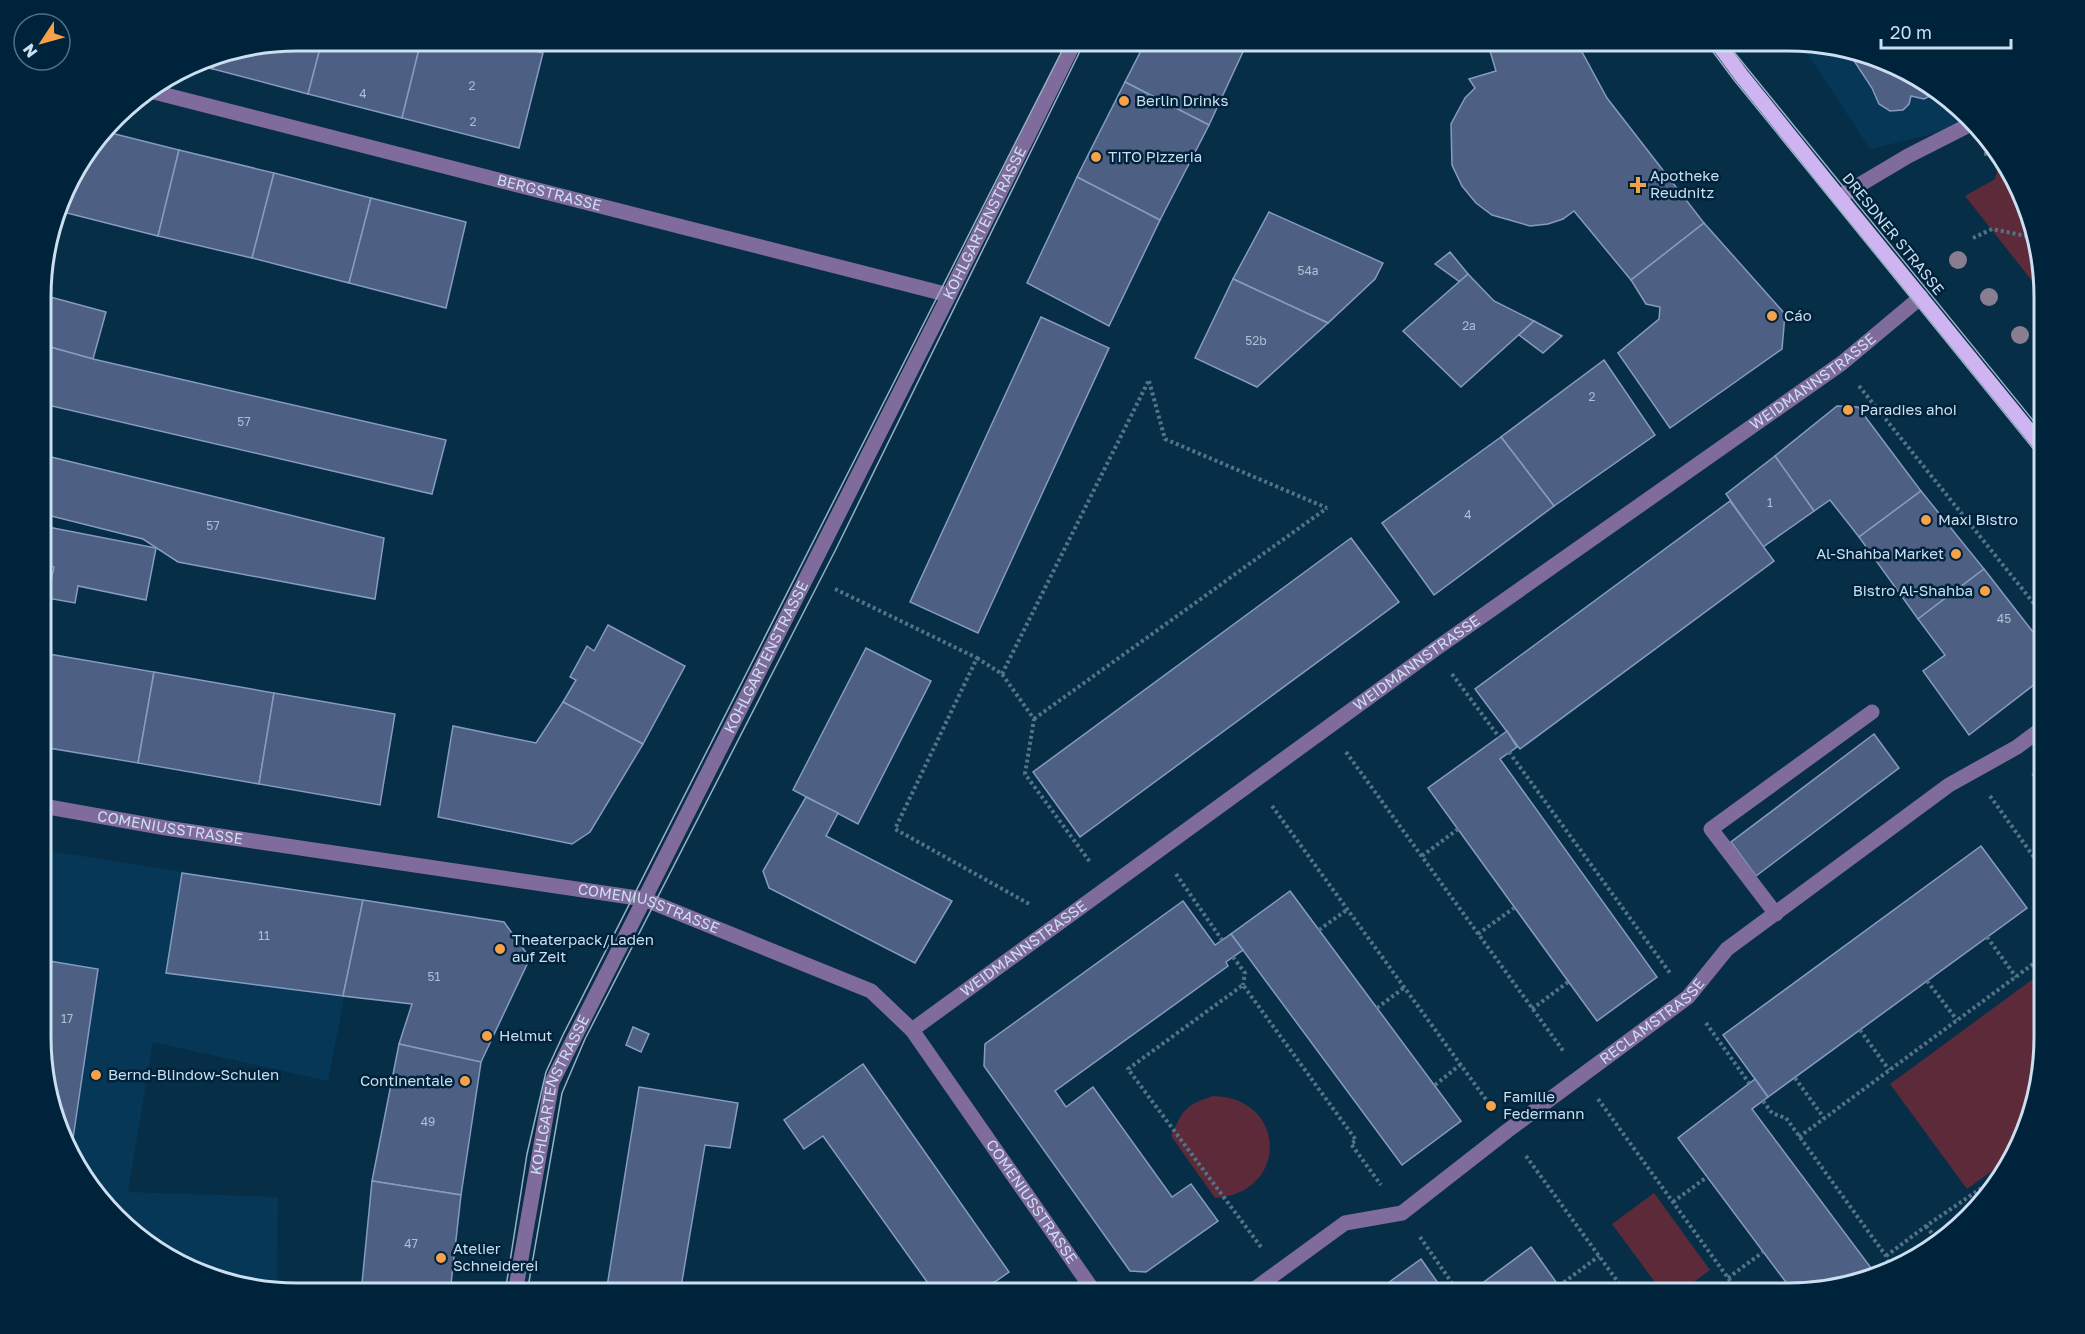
<svg xmlns="http://www.w3.org/2000/svg" width="2085" height="1334" viewBox="0 0 2085 1334" font-family="'Golos Text',sans-serif">
<style>
.built{fill:#073756}
.green{fill:#5c2a39}
.building{fill:#4d6084;stroke:#869ac2;stroke-width:1.5}
.lines{fill:none;stroke-linecap:round;stroke-linejoin:round}
.path{stroke:#537389;stroke-width:4;stroke-dasharray:3 3;stroke-linecap:butt}
.minor{stroke:#806b9d;stroke-width:15}
.major{stroke:#ceb5f2;stroke-width:15}
.tram{stroke:#97b0c3;stroke-width:1.5}
.tree{fill:#887e90}
.poi-dot{fill:#f7a149;stroke:#00233c;stroke-width:2}
.labels{text-anchor:middle;stroke-width:5;stroke-linejoin:round;paint-order:stroke}
.number-label{font-size:12px;fill:#acbfd5}
.poi-label{font-size:15px;fill:#cbdff0;stroke:#00233c;text-anchor:start}
.street-label{font-size:15px;fill:#cbdff0;stroke:#00233c}
.rim{fill:none;stroke:#cbdff0;stroke-width:3}
</style>
<rect width="100%" height="100%" fill="#072e47"/>
<!-- built -->
<g class="built">
<polygon points="1800,42 1870,54 1931,84 1969,125 1870,149"/>
<polygon points="43,850 363,900 328,1081 153,1042 128,1192 278,1197 277,1290 215,1280 154,1250 75,1165 43,1070"/>
</g>
<!-- green -->
<g class="green">
<polygon points="2000,160 2010,169 2044,281 2044,296 1965,196 1995,179"/>
<polygon points="2044,971 2044,1053 2031,1120 2013,1156 1967,1189 1890,1084"/>
<path d="M1213,1096C1287,1097 1290,1193 1215,1198L1171,1136C1183,1110 1185,1105 1213,1096Z"/>
<polygon points="1654,1193 1710,1270 1679,1293 1663,1293 1612,1224"/>
</g>
<!-- building -->
<g class="building">
<polygon points="297,40 322,41 308,94 213,69 216,57"/>
<polygon points="322,41 421,41 402,118 308,94"/>
<polygon points="421,41 492,41 543,53 519,148 402,118"/>
<polygon points="1146,41 1248,41 1209,125 1125,82"/>
<polygon points="1487,41 1576,41 1607,98 1704,223 1631,280 1574,211 1563,219 1548,224 1530,226 1492,215 1476,203 1462,186 1452,165 1451,124 1465,98 1475,88 1469,79 1496,71"/>
<polygon points="1847,50 1870,54 1931,84 1938,92 1924,99 1911,96 1909,104 1903,110 1890,111 1879,104 1872,88"/>
<polygon points="216,57 213,69 193,64 199,60"/>
<polygon points="1125,82 1209,125 1160,220 1077,177"/>
<polygon points="107,132 179,150 158,236 59,211 67,183"/>
<polygon points="179,150 274,173 252,258 158,236"/>
<polygon points="274,173 371,198 349,283 252,258"/>
<polygon points="1077,177 1160,220 1109,326 1027,283"/>
<polygon points="371,198 466,222 446,308 349,283"/>
<polygon points="1269,212 1383,263 1375,279 1328,323 1233,279"/>
<polygon points="1704,223 1785,314 1782,349 1670,428 1618,353 1659,319 1660,307 1646,304 1631,280"/>
<polygon points="1450,252 1468,274 1460,282 1435,264"/>
<polygon points="1468,274 1494,301 1534,321 1461,387 1403,331"/>
<polygon points="1233,279 1328,323 1257,387 1195,358"/>
<polygon points="43,295 106,312 93,359 43,345"/>
<polygon points="1041,317 1109,348 978,633 910,602"/>
<polygon points="1534,321 1562,336 1543,353 1519,335"/>
<polygon points="43,345 93,359 446,440 432,494 43,404"/>
<polygon points="1604,360 1655,435 1554,506 1501,437"/>
<polygon points="1837,406 1858,407 1921,491 1859,537 1830,500 1814,511 1775,456"/>
<polygon points="1501,437 1554,506 1434,595 1382,523"/>
<polygon points="43,455 384,538 375,599 178,562 143,539 43,514"/>
<polygon points="1775,456 1814,511 1763,547 1726,494"/>
<polygon points="1921,491 1984,569 1918,619 1859,537"/>
<polygon points="1730,501 1774,561 1520,749 1475,689"/>
<polygon points="43,526 156,548 146,600 78,586 75,603 47,598 54,567 43,565"/>
<polygon points="1351,538 1399,602 1080,837 1033,772"/>
<polygon points="1984,569 2044,646 2044,677 1969,735 1923,671 1945,655 1918,619"/>
<polygon points="608,625 685,666 643,744 563,702 576,680 570,677 587,646 594,651"/>
<polygon points="866,648 931,681 858,824 793,790"/>
<polygon points="43,653 154,672 138,763 43,747"/>
<polygon points="154,672 274,693 259,784 138,763"/>
<polygon points="274,693 395,714 380,805 259,784"/>
<polygon points="563,702 643,744 590,832 572,844 438,817 453,726 536,743"/>
<polygon points="1507,731 1517,747 1500,759 1657,977 1597,1021 1428,788"/>
<polygon points="1874,734 1899,768 1756,876 1731,842"/>
<polygon points="806,797 838,813 826,836 952,901 915,963 769,888 763,871"/>
<polygon points="1981,846 2027,908 1768,1097 1723,1035"/>
<polygon points="182,873 363,900 343,996 166,973"/>
<polygon points="1290,891 1461,1121 1402,1165 1231,934"/>
<polygon points="363,900 504,922 530,958 481,1062 399,1044 412,1004 343,996"/>
<polygon points="1183,901 1215,945 1231,934 1243,950 1226,962 1228,966 1055,1091 1066,1107 1093,1087 1172,1197 1191,1184 1218,1221 1146,1272 1130,1271 984,1066 985,1044"/>
<polygon points="43,960 98,969 71,1152 43,1070"/>
<polygon points="633,1027 649,1034 641,1052 626,1045"/>
<polygon points="399,1044 481,1062 461,1195 372,1181"/>
<polygon points="863,1064 1009,1272 979,1293 935,1293 823,1136 804,1149 784,1120"/>
<polygon points="1755,1079 1768,1097 1752,1109 1874,1272 1804,1293 1794,1293 1678,1138"/>
<polygon points="639,1087 738,1103 730,1148 705,1145 680,1293 606,1293"/>
<polygon points="372,1181 461,1195 450,1293 361,1293"/>
<polygon points="1531,1247 1564,1293 1469,1293"/>
<polygon points="1421,1259 1445,1293 1374,1293 1392,1280"/>
<polygon points="994,1282 1003,1293 979,1293"/>
</g>
<g class="lines">
<!-- path -->
<g class="path">
<polyline points="1984,154 1995,153"/>
<polyline points="1973,238 1992,229 2031,237"/>
<polyline points="1149,381 1165,439 1327,508"/>
<polyline points="1859,386 2044,616"/>
<polyline points="835,589 977,658 895,829 1031,905"/>
<polyline points="977,658 1002,674 1034,719 1025,774 1090,862"/>
<polyline points="1002,674 1149,380"/>
<polyline points="1452,674 1499,737"/>
<polyline points="1034,719 1327,508"/>
<polyline points="1346,752 1564,1052"/>
<polyline points="1509,752 1670,973"/>
<polyline points="2033,773 2044,789"/>
<polyline points="1990,796 2044,871"/>
<polyline points="1272,806 1490,1105"/>
<polyline points="1422,856 1458,829"/>
<polyline points="1176,874 1222,940"/>
<polyline points="1319,930 1348,909"/>
<polyline points="1478,934 1514,908"/>
<polyline points="1987,937 2016,977"/>
<polyline points="1233,957 1245,973 1243,985"/>
<polyline points="1927,981 1957,1020"/>
<polyline points="1377,1008 1405,987"/>
<polyline points="1532,1009 1568,982"/>
<polyline points="1706,1023 1749,1083"/>
<polyline points="1860,1030 1889,1070"/>
<polyline points="1795,1078 1824,1118"/>
<polyline points="1435,1085 1461,1064"/>
<polyline points="1598,1099 1739,1293"/>
<polyline points="1763,1101 1772,1113 1786,1118 1886,1256 1890,1267"/>
<polyline points="1799,1137 2044,956"/>
<polyline points="1526,1156 1626,1293"/>
<polyline points="1673,1202 1707,1177"/>
<polyline points="1926,1226 1937,1240"/>
<polyline points="1420,1237 1459,1293"/>
<polyline points="1261,1247 1128,1069 1243,985 1356,1140 1351,1144 1381,1185"/>
<polyline points="1886,1256 1926,1226 2005,1172"/>
<polyline points="1728,1278 1763,1252"/>
<polyline points="1559,1286 1599,1256"/>
</g>
<!-- minor -->
<g class="minor">
<path id="s1" d="M150,91L949,295"/>
<polyline points="1839,197 1908,156 1969,125"/>
<path id="s2" d="M43,806L166,828L644,899L871,991L912,1030L1095,1293"/>
<polyline points="1776,914 1711,829 1872,712"/>
<path id="s3" d="M912,1030L1434,650L1842,363L1921,297"/>
<path id="s4" d="M515,1293L552,1082L949,295L1075,41"/>
<path id="s5" d="M1249,1293L1345,1223L1402,1213L1507,1131L1688,997L1727,949L1949,785L2017,747L2044,727"/>
</g>
<!-- major -->
<polyline class="major" points="1716,41 1741,75 1839,197 2044,449"/>
<!-- tram -->
<g class="tram">
<polyline points="1705,41 1734,80 2044,462"/>
<polyline points="1725,41 2044,434"/>
<polyline points="505,1293 527,1154 546,1072 563,1035 1067,41"/>
<polyline points="527,1293 562,1093 585,1039 836,549 1085,41"/>
</g>
</g>
<!-- trees -->
<g class="tree">
<circle cx="1958" cy="260" r="9"/>
<circle cx="1989" cy="297" r="9"/>
<circle cx="2020" cy="335" r="9"/>
</g>
<!-- markers -->
<g class="poi-dot">
<circle cx="1124" cy="101" r="6"/>
<circle cx="1096" cy="157" r="6"/>
<path d="M1635 176h6v6h6v6h-6v6h-6v-6h-6v-6h6z"/>
<circle cx="1772" cy="316" r="6"/>
<circle cx="1848" cy="410" r="6"/>
<circle cx="1926" cy="520" r="6"/>
<circle cx="1956" cy="554" r="6"/>
<circle cx="1985" cy="591" r="6"/>
<circle cx="500" cy="949" r="6"/>
<circle cx="487" cy="1036" r="6"/>
<circle cx="96" cy="1075" r="6"/>
<circle cx="465" cy="1081" r="6"/>
<circle cx="1491" cy="1106" r="6"/>
<circle cx="441" cy="1258" r="6"/>
</g>
<g class="labels">
<!-- number labels -->
<g class="number-label">
<text x="472" y="90">2</text>
<text x="363" y="98">4</text>
<text x="473" y="126">2</text>
<text x="1308" y="275">54a</text>
<text x="1469" y="330">2a</text>
<text x="1256" y="345">52b</text>
<text x="1592" y="401">2</text>
<text x="244" y="426">57</text>
<text x="1770" y="507">1</text>
<text x="1468" y="519">4</text>
<text x="213" y="530">57</text>
<text x="2004" y="623">45</text>
<text x="264" y="940">11</text>
<text x="434" y="981">51</text>
<text x="67" y="1023">17</text>
<text x="428" y="1126">49</text>
<text x="411" y="1248">47</text>
</g>
<!-- poi labels -->
<g class="poi-label">
<text x="1136" y="106">Berlin Drinks</text>
<text x="1108" y="162">TITO Pizzeria</text>
<text x="1650" y="181">Apotheke<tspan x="1650" dy="17">Reudnitz</tspan></text>
<text x="1784" y="321">Cáo</text>
<text x="1860" y="415">Paradies ahoi</text>
<text x="1938" y="525">Maxi Bistro</text>
<text x="1944" y="559" text-anchor="end">Al-Shahba Market</text>
<text x="1973" y="596" text-anchor="end">Bistro Al-Shahba</text>
<text x="512" y="945">Theaterpack/Laden<tspan x="512" dy="17">auf Zeit</tspan></text>
<text x="499" y="1041">Helmut</text>
<text x="108" y="1080">Bernd-Blindow-Schulen</text>
<text x="453" y="1086" text-anchor="end">Continentale</text>
<text x="1503" y="1102">Familie<tspan x="1503" dy="17">Federmann</tspan></text>
<text x="453" y="1254">Atelier<tspan x="453" dy="17">Schneiderei</tspan></text>
</g>
<!-- street labels -->
<g class="street-label">
<text dy="5" stroke="none"><textPath href="#s1" startOffset="412">BERGSTRASSE</textPath></text>
<text dy="5" stroke="none"><textPath href="#s4" startOffset="1176">KOHLGARTENSTRASSE</textPath></text>
<text transform="translate(1893 234) rotate(51)" y="5">DRESDNER STRASSE</text>
<text dy="5" stroke="none"><textPath href="#s3" startOffset="1110">WEIDMANNSTRASSE</textPath></text>
<text dy="5" stroke="none"><textPath href="#s4" startOffset="690">KOHLGARTENSTRASSE</textPath></text>
<text dy="5" stroke="none"><textPath href="#s3" startOffset="624">WEIDMANNSTRASSE</textPath></text>
<text dy="5" stroke="none"><textPath href="#s2" startOffset="129">COMENIUSSTRASSE</textPath></text>
<text dy="5" stroke="none"><textPath href="#s2" startOffset="615">COMENIUSSTRASSE</textPath></text>
<text dy="5" stroke="none"><textPath href="#s3" startOffset="138">WEIDMANNSTRASSE</textPath></text>
<text dy="5" stroke="none"><textPath href="#s5" startOffset="492">RECLAMSTRASSE</textPath></text>
<text dy="5" stroke="none"><textPath href="#s4" startOffset="204">KOHLGARTENSTRASSE</textPath></text>
<text dy="5" stroke="none"><textPath href="#s2" startOffset="1119">COMENIUSSTRASSE</textPath></text>
</g>
</g>
<!-- crop -->
<path d="M0 0H2085V1334H0ZM297 51H1788A246 246 0 0 1 2034 297V1037A246 246 0 0 1 1788 1283H297A246 246 0 0 1 51 1037V297A246 246 0 0 1 297 51Z" fill="#00233c" fill-rule="evenodd"/>
<path class="rim" d="M297 51H1788A246 246 0 0 1 2034 297V1037A246 246 0 0 1 1788 1283H297A246 246 0 0 1 51 1037V297A246 246 0 0 1 297 51Z"/>
<!-- north arrow -->
<g transform="translate(42 42) rotate(234)"><circle r="28" fill="#00233c" stroke="#516e84" stroke-width="1.5"/>
<path d="M0-4.5L10 22L0 15L-10 22Z" fill="#f7a149"/>
<text y="-9" font-size="16" font-weight="bold" text-anchor="middle" fill="#cbdff0">N</text>
</g>
<!-- scale -->
<path d="M1881 39v9h130v-9" fill="none" stroke="#cbdff0" stroke-width="3"/>
<text x="1890" y="39" font-size="18" fill="#cbdff0" stroke="#00233c" stroke-width="4.5" paint-order="stroke">20 m</text>
</svg>
